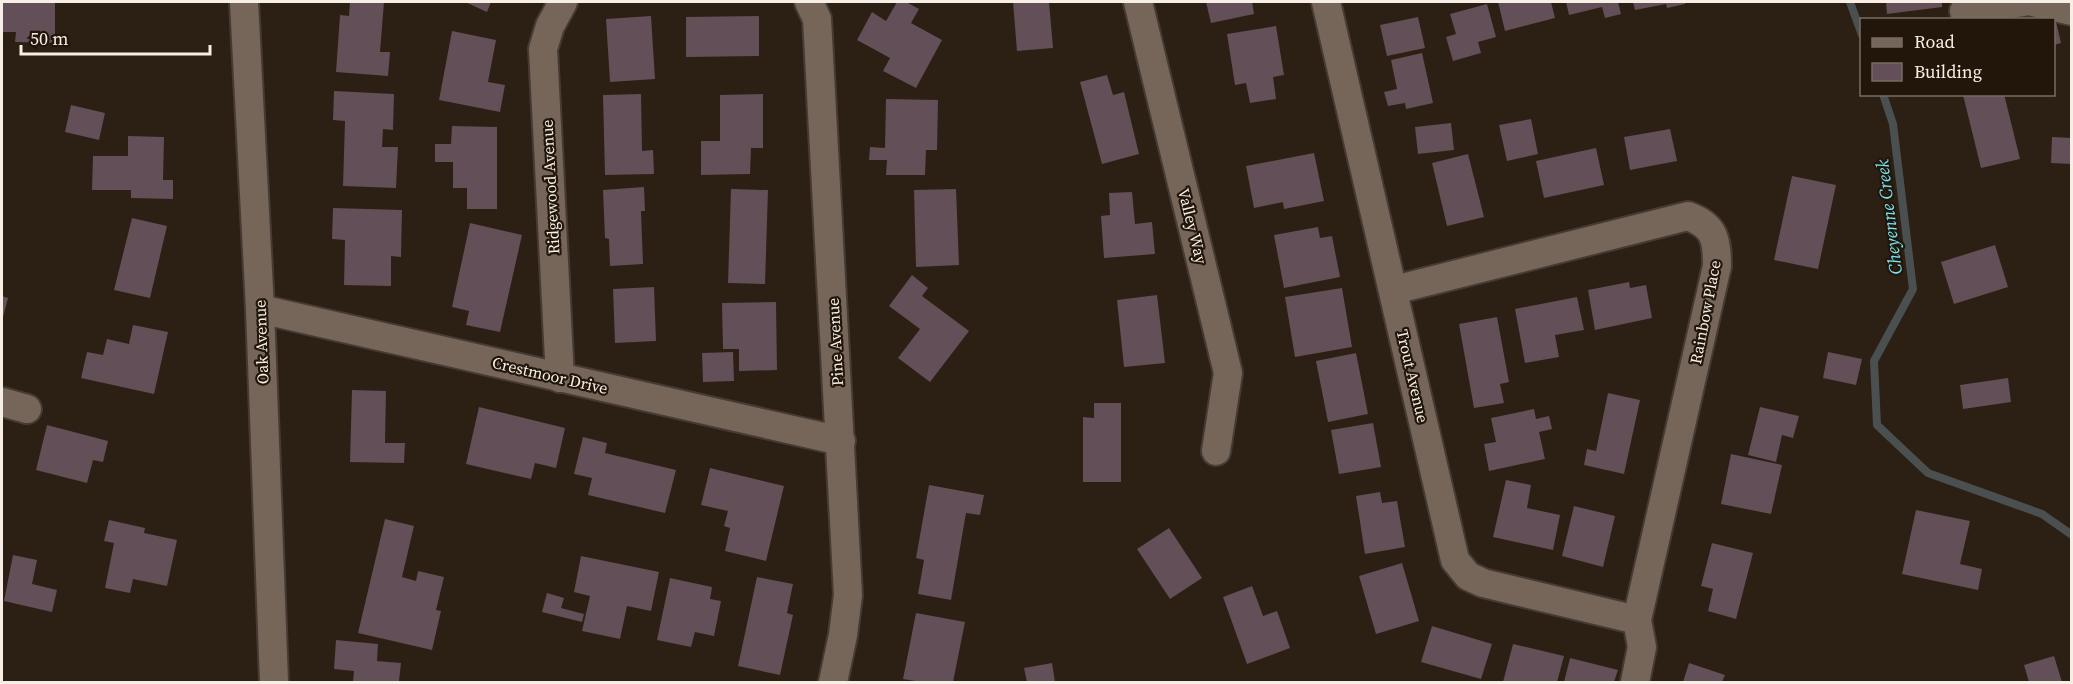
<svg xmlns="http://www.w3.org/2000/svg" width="2073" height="684" viewBox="0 0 2073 684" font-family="'Source Serif 4',serif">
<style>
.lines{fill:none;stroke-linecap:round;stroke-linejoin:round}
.stream{stroke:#4a4f4f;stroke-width:8}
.building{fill:#624f57}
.minor-casing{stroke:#463b34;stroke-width:32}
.minor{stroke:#766659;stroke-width:28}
.labels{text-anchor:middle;stroke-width:4.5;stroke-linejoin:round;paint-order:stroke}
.street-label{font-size:16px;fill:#f7eee6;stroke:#22160b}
.water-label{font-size:18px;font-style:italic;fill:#74e4f0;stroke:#22160b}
</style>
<rect width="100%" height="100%" fill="#2c1f14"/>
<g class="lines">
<!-- stream -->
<g class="stream">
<polyline points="1850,2 1862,35"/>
<polyline points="1883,94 1893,124 1913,289 1874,361 1877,425 1928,473 2042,514 2072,535"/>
</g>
</g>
<!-- building -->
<g class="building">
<polygon points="2,2 55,2 55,43 15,42 16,32 2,32"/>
<polygon points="350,2 384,2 380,52 390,52 388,76 336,72 340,15 349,16"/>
<polygon points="465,2 491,2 487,12"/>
<polygon points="897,2 906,2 919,9 911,23 942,40 916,88 883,71 890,58 857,40 872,12 886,21"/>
<polygon points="1013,2 1049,2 1053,48 1017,51"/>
<polygon points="1206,2 1252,2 1254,14 1211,23"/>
<polygon points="1498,2 1551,2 1555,18 1505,31"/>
<polygon points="1566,2 1618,2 1621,14 1605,18 1602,7 1569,15"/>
<polygon points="1633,2 1685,2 1685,4 1667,8 1666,4 1635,10"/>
<polygon points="1886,2 1942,2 1942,7 1887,14"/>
<polygon points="1487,4 1496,37 1478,42 1481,53 1453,61 1446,37 1456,34 1450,14"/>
<polygon points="2054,13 2061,43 2054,45 2054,20 2030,19"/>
<polygon points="651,16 655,79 610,82 606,19"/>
<polygon points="759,16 759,56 686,57 686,17"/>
<polygon points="1418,17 1425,48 1387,56 1380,25"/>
<polygon points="1276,26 1284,75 1273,77 1276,99 1250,103 1246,83 1235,85 1227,34"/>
<polygon points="452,31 496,40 488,82 505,85 500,112 439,100"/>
<polygon points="1422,53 1433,103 1406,109 1405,103 1388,106 1384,92 1397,89 1391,60"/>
<polygon points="1107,75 1113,95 1124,92 1139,154 1102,164 1080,82"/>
<polygon points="334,91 394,94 393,130 383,129 382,147 398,147 396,188 343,186 345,121 333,120"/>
<polygon points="641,94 642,151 653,150 654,174 605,175 603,95"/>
<polygon points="763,94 763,148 751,148 750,174 701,175 701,141 720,141 720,95"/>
<polygon points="1967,94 2004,94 2020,159 1981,168 1963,95"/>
<polygon points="886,99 938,100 937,150 926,150 925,175 886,175 887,160 869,160 870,147 885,148"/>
<polygon points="71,105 105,113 99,140 65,132"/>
<polygon points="1531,119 1538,154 1507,161 1499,125"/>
<polygon points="1451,123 1454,150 1418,154 1415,127"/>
<polygon points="452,126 497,127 497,209 467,209 467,188 453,188 453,162 435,162 435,144 451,144"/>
<polygon points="1670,129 1677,161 1630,170 1624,137"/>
<polygon points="128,136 164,137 163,180 173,180 173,199 131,198 131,190 92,190 93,156 128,156"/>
<polygon points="2052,137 2072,138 2072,164 2051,163"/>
<polygon points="1596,148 1604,185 1544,198 1536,161"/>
<polygon points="1314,153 1324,201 1284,209 1283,202 1254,208 1246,166"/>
<polygon points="1468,154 1484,217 1447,226 1432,163"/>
<polygon points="1792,176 1836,185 1818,269 1774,260"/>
<polygon points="644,187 645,211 641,211 643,264 610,266 609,239 605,238 603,190"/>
<polygon points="731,189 768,190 765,284 728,283"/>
<polygon points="956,189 959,265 916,267 914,190"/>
<polygon points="1132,192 1135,224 1152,222 1155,254 1104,258 1101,216 1110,215 1109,193"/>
<polygon points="333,208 402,210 401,257 391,256 391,286 344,285 345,240 332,239"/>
<polygon points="132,218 167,226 150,298 114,290"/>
<polygon points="470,223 522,235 500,332 466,325 469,311 452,307"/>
<polygon points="1318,227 1320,238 1332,236 1340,277 1284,288 1274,235"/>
<polygon points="1995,245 2008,287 1954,304 1941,262"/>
<polygon points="912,275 928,288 922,296 969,331 930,382 898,358 920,329 889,306"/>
<polygon points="1629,282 1630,288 1646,285 1652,318 1595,330 1588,290"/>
<polygon points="654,287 656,341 615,343 613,289"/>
<polygon points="1342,288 1352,347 1295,357 1285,297"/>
<polygon points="1157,295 1165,363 1124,367 1117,300"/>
<polygon points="2,296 8,298 2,321"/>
<polygon points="1577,297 1584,330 1555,335 1559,357 1525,363 1515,309"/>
<polygon points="776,302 777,370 739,371 739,349 723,349 722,303"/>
<polygon points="1497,317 1509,382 1500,384 1504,403 1474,408 1459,324"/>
<polygon points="133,325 168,332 154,394 81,378 87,352 103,355 107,339 129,344"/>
<polygon points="733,352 734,381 703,382 702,353"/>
<polygon points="1828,352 1862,359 1856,385 1823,378"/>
<polygon points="1356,353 1368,414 1328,422 1316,361"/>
<polygon points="2008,378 2011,402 1963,409 1960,385"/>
<polygon points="352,390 386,391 385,443 405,443 404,463 350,462"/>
<polygon points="1608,393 1640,400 1624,474 1584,465 1587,449 1596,451"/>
<polygon points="1094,403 1121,403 1121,482 1083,482 1083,417 1094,418"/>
<polygon points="479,407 565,428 556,468 535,463 531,479 466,464"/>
<polygon points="1760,407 1799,416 1793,438 1782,435 1776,462 1748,455"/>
<polygon points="1534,409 1536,419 1549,416 1552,429 1539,432 1545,459 1489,471 1484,444 1496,442 1491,418"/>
<polygon points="1373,423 1381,467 1339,474 1331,430"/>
<polygon points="47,425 108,441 103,462 93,460 87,483 36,470"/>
<polygon points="583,437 607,443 605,453 676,470 665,513 588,495 592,478 574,474"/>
<polygon points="1731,454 1782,465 1771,514 1721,504"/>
<polygon points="710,468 784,486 766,561 725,551 730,528 724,526 728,511 701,505"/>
<polygon points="1506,480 1531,485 1527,508 1560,515 1553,550 1493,537"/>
<polygon points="929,485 984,495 980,515 966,513 951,600 918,594 924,560 916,558"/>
<polygon points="1380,492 1382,503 1397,501 1405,547 1365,554 1356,496"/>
<polygon points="1574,506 1615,516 1603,567 1562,556"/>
<polygon points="1916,510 1970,521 1960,564 1982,569 1978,590 1902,574"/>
<polygon points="385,519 414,526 402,577 416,581 418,571 444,577 436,610 441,611 432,650 358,633"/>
<polygon points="109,520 145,528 144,533 177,540 167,586 133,579 130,593 105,588 114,543 104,541"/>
<polygon points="1169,528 1202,578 1170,599 1137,549"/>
<polygon points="1712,543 1753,553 1736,619 1708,611 1713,589 1701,586"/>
<polygon points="13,555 37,560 32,584 57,590 52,612 4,601"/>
<polygon points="581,556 659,572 651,611 627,606 620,639 582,631 590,596 574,592"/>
<polygon points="1402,563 1419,621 1376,634 1359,576"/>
<polygon points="757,577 793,584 787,613 793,615 780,675 738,666"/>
<polygon points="670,578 712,587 710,599 721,601 714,636 695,632 691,647 657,640"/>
<polygon points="1252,586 1263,616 1277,611 1290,648 1247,664 1223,597"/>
<polygon points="547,593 564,598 561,608 584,614 582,622 542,612"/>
<polygon points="916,613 965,622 953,682 921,682 903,679"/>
<polygon points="1432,626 1492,644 1481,679 1421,662"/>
<polygon points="336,640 378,644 377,661 401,663 399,681 353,682 354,671 334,669"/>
<polygon points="1513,644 1564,656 1557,682 1503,682"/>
<polygon points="2054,656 2062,682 2029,682 2024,665"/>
<polygon points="1570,658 1618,670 1614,682 1564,682"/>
<polygon points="1052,663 1055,682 1027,682 1024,668"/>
<polygon points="1689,663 1725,675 1722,682 1683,682"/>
</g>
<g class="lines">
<defs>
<g id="minor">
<polyline points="244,2 260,309 274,682"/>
<polyline points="809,2 817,19 848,595 843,635 833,682"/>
<polyline points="1138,2 1228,373 1216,451"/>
<polyline points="1326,2 1455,560 1468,576 1483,583 1637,620"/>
<polyline points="2033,2 2072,11"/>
<polyline points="1964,11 2024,2"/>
<path d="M1394,290L1688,216C1715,226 1717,240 1717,266L1637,620L1642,647L1635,682"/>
<polyline points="260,309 841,441"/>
<polyline points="560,378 543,49 550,26 563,2"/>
<polyline points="2,402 27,409"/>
</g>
</defs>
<!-- minor casing -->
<use href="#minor" class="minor-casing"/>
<!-- minor -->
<use href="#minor" class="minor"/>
</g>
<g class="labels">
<!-- street labels -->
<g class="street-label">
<text transform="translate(550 187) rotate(-93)" y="6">Ridgewood Avenue</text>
<text transform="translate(1193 226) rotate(76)" y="6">Valley Way</text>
<text transform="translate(1705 312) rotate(-79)" y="6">Rainbow Place</text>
<text transform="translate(261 342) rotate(-92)" y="6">Oak Avenue</text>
<text transform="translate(835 342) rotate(-93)" y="6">Pine Avenue</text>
<text transform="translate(550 375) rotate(13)" y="6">Crestmoor Drive</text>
<text transform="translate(1413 376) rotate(77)" y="6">Trout Avenue</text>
</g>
<!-- water labels -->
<g class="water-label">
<text transform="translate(1889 217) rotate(-97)" y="6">Cheyenne Creek</text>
</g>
</g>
<!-- border -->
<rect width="2073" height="684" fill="none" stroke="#f7eee6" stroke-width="6"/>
<!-- legend -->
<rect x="1860" y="18" width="195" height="78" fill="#22160b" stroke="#776c63" stroke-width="1.5"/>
<rect x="1872" y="38" width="30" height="9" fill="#766659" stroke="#776c63" stroke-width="1.5"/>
<text x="1914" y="48" font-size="18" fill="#f7eee6">Road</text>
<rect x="1872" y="63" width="30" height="18" fill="#624f57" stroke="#776c63" stroke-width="1.5"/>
<text x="1914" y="78" font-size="18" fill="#f7eee6">Building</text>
<!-- scale -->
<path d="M21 45v9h189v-9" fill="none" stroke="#f7eee6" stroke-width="3"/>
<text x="30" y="45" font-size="18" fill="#f7eee6" stroke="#22160b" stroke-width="4.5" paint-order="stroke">50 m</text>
</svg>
